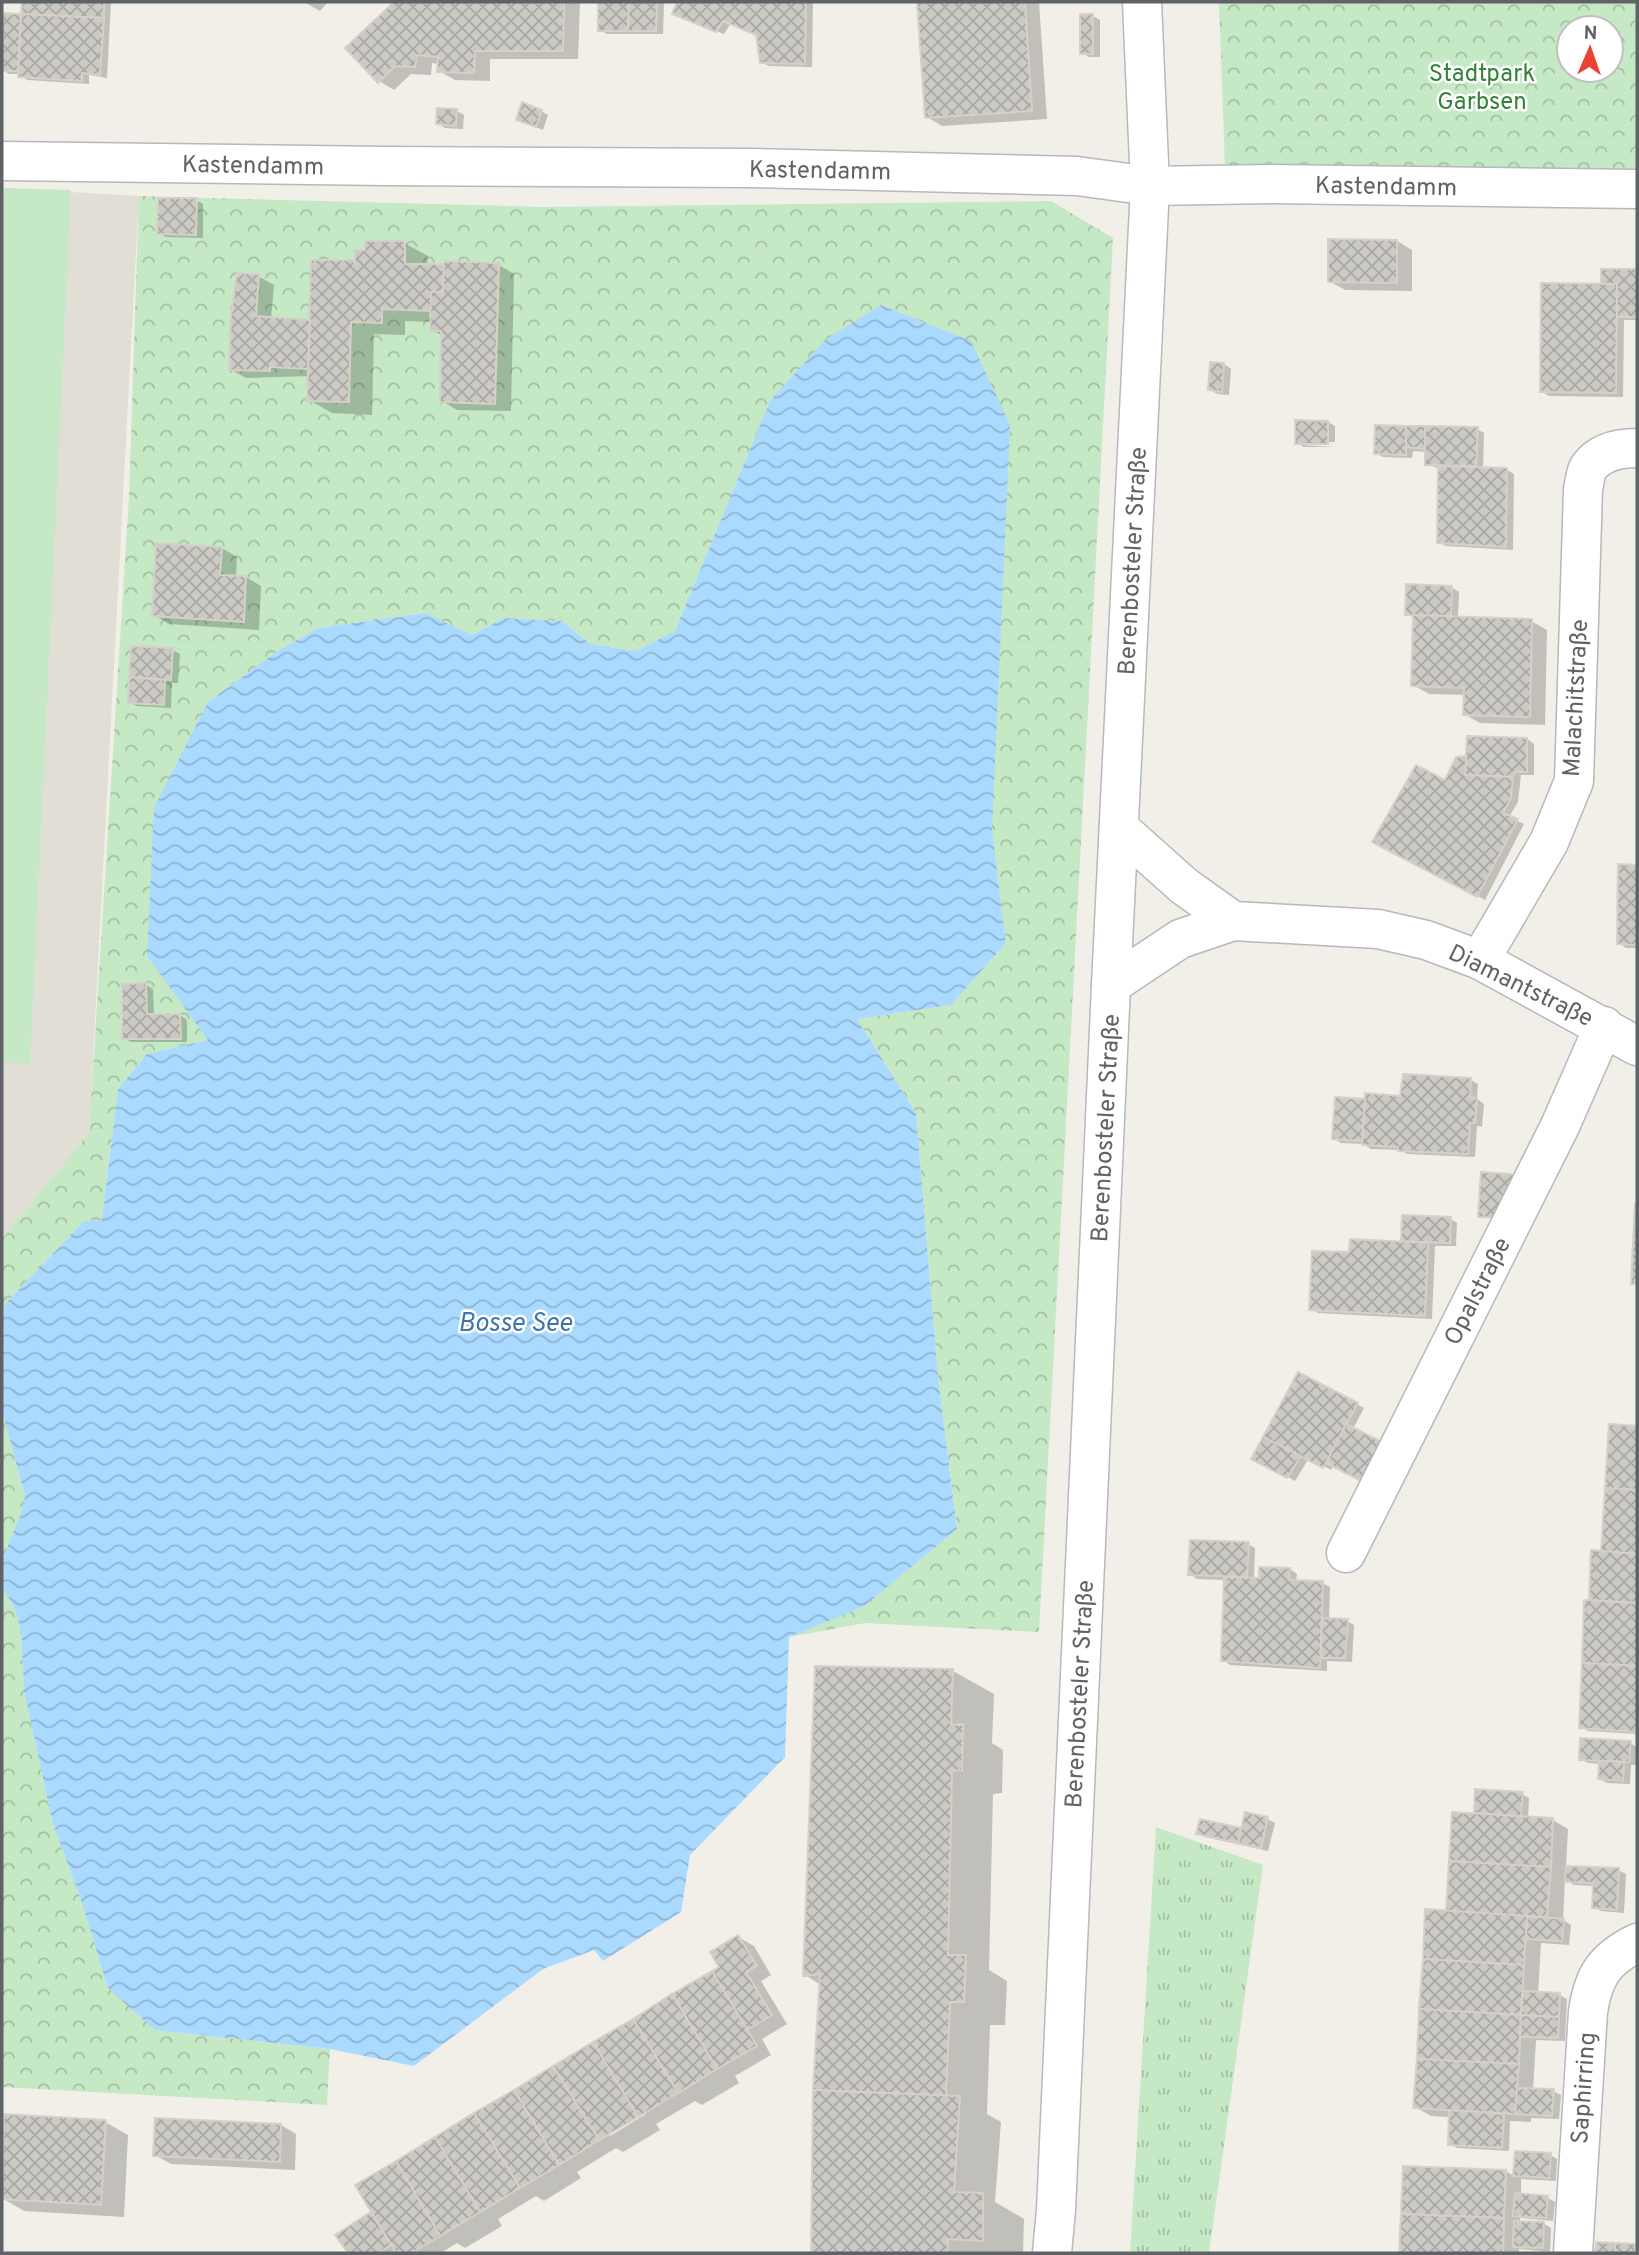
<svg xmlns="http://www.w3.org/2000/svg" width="1639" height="2255" viewBox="0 0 1639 2255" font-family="Overpass,sans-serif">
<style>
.education{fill:#e1ded6}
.grass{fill:url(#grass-tufts)}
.forest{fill:url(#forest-crowns);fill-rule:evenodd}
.pitch{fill:#c5e8c5}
.water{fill:url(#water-waves)}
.shadow{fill:#0003;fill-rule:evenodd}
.building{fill:url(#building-cross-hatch);stroke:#d6d1c6;stroke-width:2}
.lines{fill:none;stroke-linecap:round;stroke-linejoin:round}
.street-casing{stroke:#b5b8bc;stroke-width:41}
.secondary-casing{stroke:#b6babf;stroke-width:41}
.street{stroke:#fff;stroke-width:38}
.secondary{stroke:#fff;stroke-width:38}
.labels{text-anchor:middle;stroke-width:5;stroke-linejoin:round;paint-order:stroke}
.park-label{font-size:24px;fill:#348238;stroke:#fff}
.street-label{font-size:24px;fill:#5f6368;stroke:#fff}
.water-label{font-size:26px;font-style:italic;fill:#4174aa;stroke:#fff}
</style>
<defs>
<pattern id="grass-tufts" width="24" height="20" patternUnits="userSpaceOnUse" patternTransform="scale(1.75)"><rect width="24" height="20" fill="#c5e8c5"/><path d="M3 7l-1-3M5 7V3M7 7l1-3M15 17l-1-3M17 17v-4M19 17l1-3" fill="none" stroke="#a3c0a4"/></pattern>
<pattern id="forest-crowns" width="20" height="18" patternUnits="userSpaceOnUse" patternTransform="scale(1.75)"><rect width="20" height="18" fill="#c5e8c5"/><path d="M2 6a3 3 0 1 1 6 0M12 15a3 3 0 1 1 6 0" fill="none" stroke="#a3c0a4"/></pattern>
<pattern id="water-waves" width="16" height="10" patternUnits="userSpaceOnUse" patternTransform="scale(1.75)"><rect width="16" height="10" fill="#aadaff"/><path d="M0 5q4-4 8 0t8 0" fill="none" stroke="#8eb4d2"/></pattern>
<pattern id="building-cross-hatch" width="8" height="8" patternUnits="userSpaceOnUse" patternTransform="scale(1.75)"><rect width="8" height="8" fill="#cccac5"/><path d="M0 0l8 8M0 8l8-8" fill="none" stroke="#a9a8a4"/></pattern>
</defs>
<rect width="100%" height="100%" fill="#f1efe8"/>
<!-- education -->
<polygon class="education" points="2,188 139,196 89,1133 2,1239"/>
<!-- grass -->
<polygon class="grass" points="1156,1827 1263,1865 1209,2253 1130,2253"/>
<!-- forest -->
<g class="forest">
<path d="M1219,2H1637V176L1225,167ZM1569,28H1611V70H1569Z"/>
<polygon points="139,196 543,207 1051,201 1113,238 1039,1632 865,1623 789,1637 863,1607 957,1528 938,1377 916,1113 857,1019 951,1005 1006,943 992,829 770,401 675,631 636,651 590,644 562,621 504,618 472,635 424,613 318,628 276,652 208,702 209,1040 147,1054 118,1089 102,1220 84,1221 5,1304 2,1314 2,1239 89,1133 129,497"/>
<polygon points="2,1411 25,1496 22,1511 2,1561"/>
<polygon points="2,1575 3,1588 14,1607 21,1629 24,1691 53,1824 82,1903 155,2030 330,2049 327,2105 2,2087"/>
</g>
<!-- pitch -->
<polygon class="pitch" points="3,188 71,190 30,1064 2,1062"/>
<!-- water -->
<polygon class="water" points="881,305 971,341 1010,425 992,829 1006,943 951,1005 857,1019 916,1113 938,1377 957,1529 863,1607 789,1637 785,1757 690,1855 681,1912 603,1961 594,1950 543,1969 414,2066 330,2049 155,2030 108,1988 82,1903 53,1824 24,1691 21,1629 14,1607 3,1588 2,1561 22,1511 25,1496 2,1411 2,1314 5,1304 84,1221 102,1220 118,1089 147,1054 208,1040 147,956 154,808 208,702 276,652 318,628 425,613 472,635 504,618 562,621 590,644 636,651 675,631 770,401 825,340"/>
<!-- shadow -->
<g class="shadow">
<polygon points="23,2 111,2 107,78 89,75 89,84 27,80 20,74 9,74 2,70 4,15 23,15"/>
<polygon points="304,2 328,2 320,11"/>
<polygon points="397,2 580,2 578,59 490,59 490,81 455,80 439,71 439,64 432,63 431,75 411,74 394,90 379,81 347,48"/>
<polygon points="600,2 664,2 663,34 607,34 600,30"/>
<polygon points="678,2 813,2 812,67 769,66 761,62 758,35 731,23 724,34 681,17 674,13"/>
<polygon points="919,2 1039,2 1047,119 942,126 927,117"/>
<polygon points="1093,16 1100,20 1100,57 1089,57 1082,53"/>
<polygon points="457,111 464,115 463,129 445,128 438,123"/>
<polygon points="541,111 548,115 543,130 526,123"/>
<polygon points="196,200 203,204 203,238 166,237 159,233"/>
<polygon points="1397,241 1412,250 1412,291 1345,290 1329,281"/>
<polygon points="404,243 428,256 427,266 499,265 514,274 511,411 457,410 442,401 443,336 432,330 432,322 405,321 405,335 374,334 372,415 332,413 309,400 310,376 246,378 230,369 258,276 274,285 271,319 311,321 356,265"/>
<polygon points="1603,270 1637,271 1637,320 1624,320 1623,397 1549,396 1541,391 1603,286"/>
<polygon points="1224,364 1231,369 1229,395 1217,394 1210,389"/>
<polygon points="1328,422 1335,426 1335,442 1302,442 1302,445 1335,447 1304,447 1297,443"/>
<polygon points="1477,429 1484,433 1483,468 1507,470 1514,474 1513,550 1446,546 1438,542 1440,469 1427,464 1427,452 1413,451 1412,458 1383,457 1376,453"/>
<polygon points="222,548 237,557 236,577 246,577 261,586 259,630 169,624 154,615"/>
<polygon points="1451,587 1459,592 1458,618 1531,621 1547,630 1545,725 1480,723 1464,714 1465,695 1429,694 1413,685 1415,618 1407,614"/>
<polygon points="133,648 172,650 180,654 178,683 172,683 171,708 137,706 129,702"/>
<polygon points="1527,739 1534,744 1534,775 1521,775 1518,802 1509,817 1524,824 1485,900 1375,841 1445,782"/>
<polygon points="1620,866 1637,867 1637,948 1626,948 1619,943"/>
<polygon points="146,985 153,989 154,1016 180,1015 187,1020 187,1042 131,1042 124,1038"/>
<polygon points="1471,1080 1478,1084 1477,1099 1484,1104 1482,1127 1477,1126 1475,1157 1407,1154 1401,1150 1371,1149 1363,1144 1341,1143 1334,1138 1367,1100 1401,1098"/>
<polygon points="1404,1217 1450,1219 1457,1223 1456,1246 1435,1246 1432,1319 1318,1313 1311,1309 1351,1254 1403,1243"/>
<polygon points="1299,1374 1364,1408 1331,1470 1309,1458 1295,1481 1254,1458"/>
<polygon points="1610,1426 1637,1428 1637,1734 1588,1731 1581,1727 1593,1552 1602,1554"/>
<polygon points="1248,1544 1255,1548 1254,1579 1260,1580 1290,1569 1297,1574 1296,1582 1322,1583 1330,1587 1329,1620 1347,1621 1354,1625 1352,1662 1327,1661 1327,1671 1230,1665 1223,1660 1226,1580 1197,1579 1190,1574"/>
<polygon points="953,1671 994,1694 992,1743 1003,1750 1002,1793 993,1794 989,1970 1007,1981 1005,2025 990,2025 987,2114 1001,2122 995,2202 1024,2219 1023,2253 813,2253 815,2090 821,1985 805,1975"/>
<polygon points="1630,1743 1637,1747 1636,1765 1631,1765 1630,1784 1607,1783 1600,1779 1601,1764 1588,1763 1580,1759"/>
<polygon points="1477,1791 1522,1794 1529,1798 1528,1818 1553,1820 1568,1829 1566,1867 1618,1870 1626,1874 1624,1913 1601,1911 1594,1907 1595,1886 1574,1885 1565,1880 1563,1920 1571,1925 1569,1945 1541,1943 1538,1994 1560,1995 1567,1999 1565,2041 1536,2040 1533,2090 1553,2091 1561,2095 1559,2119 1531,2118 1531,2122 1510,2121 1509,2151 1457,2148 1450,2144 1451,2117 1431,2116 1415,2107 1447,1913 1476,1815"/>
<polygon points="1267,1819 1275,1823 1268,1851 1205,1837 1198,1833 1201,1821 1242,1830"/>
<path d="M738,1937L754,1946L771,1975L761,1981L787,2024L762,2039L771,2055L735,2076L739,2083L702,2105L695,2101L656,2124L660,2130L623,2152L616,2148L577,2172L581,2178L544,2201L536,2196L498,2219L502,2226L465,2248L457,2243L441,2253H398L396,2250L391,2253H350L338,2235L371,2214L377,2218L721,1968ZM645,2111L646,2114L610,2136L608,2133Z"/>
<polygon points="6,2116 105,2122 128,2135 124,2217 24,2211 2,2198"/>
<polygon points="281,2125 296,2134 295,2170 171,2164 155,2155"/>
<polygon points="1516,2153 1550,2155 1557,2159 1556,2181 1521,2179 1521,2196 1548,2198 1555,2202 1553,2221 1520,2218 1520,2223 1538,2223 1538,2220 1551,2228 1550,2252 1519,2249 1519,2253 1401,2253 1405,2168 1506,2171 1515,2177"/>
<polygon points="1598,2244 1637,2246 1637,2253 1597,2253"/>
</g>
<!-- building -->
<g class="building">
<polygon points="22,2 104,2 104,18 21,14"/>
<polygon points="394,2 564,2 563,51 475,51 474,73 437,72 438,57 417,55 415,67 395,66 378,83 345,48"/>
<polygon points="598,2 629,2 628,31 598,31"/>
<polygon points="629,2 657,2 656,31 628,31"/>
<polygon points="677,2 806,2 805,64 760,63 756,35 723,21 716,32 672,14"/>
<polygon points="917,2 1025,2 1032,111 925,118"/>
<polygon points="2,13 21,14 18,71 2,71"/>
<polygon points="21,14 104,18 100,75 82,73 82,81 18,77"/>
<rect x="1080" y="14" width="13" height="40"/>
<polygon points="522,102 542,110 536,127 516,120"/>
<polygon points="437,108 457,109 456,126 436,124"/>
<polygon points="158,198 197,198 196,235 157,234"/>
<polygon points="1328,239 1397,240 1397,283 1328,282"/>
<polygon points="365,241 405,241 405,264 444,264 443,292 431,292 431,311 382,309 382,323 351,322 349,402 307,401 311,260 352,260 355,263 355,250 365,250"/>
<polygon points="444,261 499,263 495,404 440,402 441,331 430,331 431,292 443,292"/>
<polygon points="1601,269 1637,269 1637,317 1617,317 1617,284 1601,285"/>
<polygon points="237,273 259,274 256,316 310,320 308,369 270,367 270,371 229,370 231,316"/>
<polygon points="1541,283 1617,284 1616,393 1540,392"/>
<polygon points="1210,362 1224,363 1222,392 1208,390"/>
<polygon points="1295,420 1328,421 1328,444 1295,444"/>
<polygon points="1375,425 1406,426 1406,455 1374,454"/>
<polygon points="1406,426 1425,426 1425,449 1406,447"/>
<polygon points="1425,426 1478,427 1476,466 1425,465"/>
<polygon points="1438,466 1507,468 1506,547 1437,543"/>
<polygon points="156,543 222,547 220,575 246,576 244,622 152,616"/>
<polygon points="1406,584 1452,586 1451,616 1405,615"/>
<polygon points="1413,615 1532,619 1530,717 1463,715 1464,688 1411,686"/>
<polygon points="131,646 173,648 171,680 129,677"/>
<polygon points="129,677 165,680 164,705 128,703"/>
<polygon points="1467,736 1527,738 1527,772 1514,772 1513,777 1465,775"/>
<polygon points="1466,756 1465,775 1513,777 1511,798 1503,813 1518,819 1477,897 1372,842 1416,765 1445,780 1456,757"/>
<polygon points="1618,864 1637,865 1637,945 1617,944"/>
<polygon points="146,983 147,1014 180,1014 181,1039 122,1039 122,984"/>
<polygon points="1403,1074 1471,1078 1470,1097 1477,1098 1475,1123 1470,1123 1468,1154 1398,1151 1398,1147 1362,1145 1365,1093 1400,1096"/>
<polygon points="1335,1097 1365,1099 1362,1141 1332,1139"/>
<polygon points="1481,1172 1521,1175 1498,1218 1478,1217"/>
<polygon points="1635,1203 1637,1203 1637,1284 1631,1284"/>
<polygon points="1402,1215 1451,1217 1450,1243 1401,1241"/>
<polygon points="1350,1239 1428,1243 1425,1316 1309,1310 1312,1251 1349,1252"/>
<polygon points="1298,1372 1358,1403 1323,1468 1263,1437"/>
<polygon points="1346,1424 1382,1442 1363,1482 1326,1463"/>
<polygon points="1609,1424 1637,1426 1637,1490 1605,1488"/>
<polygon points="1263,1437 1301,1456 1287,1478 1251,1459"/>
<polygon points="1605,1488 1637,1490 1637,1554 1601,1552"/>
<polygon points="1190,1540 1249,1542 1247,1577 1188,1575"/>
<polygon points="1591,1550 1637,1554 1637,1603 1589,1600"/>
<polygon points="1259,1567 1290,1568 1289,1580 1323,1581 1320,1668 1221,1661 1224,1577 1259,1578"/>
<polygon points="1584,1600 1637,1603 1637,1666 1582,1663"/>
<polygon points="1322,1618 1348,1619 1345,1658 1321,1658"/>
<polygon points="1582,1663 1637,1666 1637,1732 1579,1728"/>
<polygon points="815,1666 953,1669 951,1725 963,1724 962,1770 952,1771 948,1955 966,1955 964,2002 950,2002 946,2096 813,2090 820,1974 803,1976"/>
<polygon points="1580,1738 1631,1741 1629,1762 1579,1760"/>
<polygon points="1599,1761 1624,1762 1623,1781 1598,1779"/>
<polygon points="1475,1789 1523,1792 1521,1816 1474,1813"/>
<polygon points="1245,1812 1268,1817 1261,1848 1238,1843"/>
<polygon points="1452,1812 1553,1818 1551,1867 1449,1861"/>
<polygon points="1200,1819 1241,1828 1238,1843 1196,1834"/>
<polygon points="1449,1861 1551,1867 1547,1917 1446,1911"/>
<polygon points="1566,1866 1619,1868 1617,1910 1592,1908 1593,1883 1565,1882"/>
<polygon points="1425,1909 1527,1916 1524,1965 1423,1959"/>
<polygon points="1527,1916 1564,1919 1562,1941 1526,1939"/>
<polygon points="738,1935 757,1966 746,1972 772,2015 747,2030 712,1971 719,1967 710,1952"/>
<polygon points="1423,1959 1524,1965 1521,2015 1419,2009"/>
<polygon points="712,1971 757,2046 717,2069 672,1994"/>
<polygon points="1523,1991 1560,1993 1559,2017 1521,2015"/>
<polygon points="672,1994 717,2069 678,2093 633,2019"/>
<polygon points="1419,2009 1521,2015 1519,2064 1417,2059"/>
<polygon points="1521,2015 1559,2017 1558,2038 1520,2037"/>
<polygon points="633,2019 678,2093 638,2117 593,2042"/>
<polygon points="593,2042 638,2117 599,2140 553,2066"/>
<polygon points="1417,2059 1519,2064 1515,2114 1413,2108"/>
<polygon points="553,2066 599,2140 559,2165 514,2090"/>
<polygon points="1517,2088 1554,2089 1552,2116 1515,2114"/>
<polygon points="514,2090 559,2165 520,2188 474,2113"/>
<polygon points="813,2090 960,2096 954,2192 983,2193 983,2241 948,2239 947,2253 811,2253"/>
<polygon points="1449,2110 1504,2114 1502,2148 1448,2145"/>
<polygon points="474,2113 520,2188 480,2212 435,2137"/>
<polygon points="4,2114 106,2120 101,2205 2,2199"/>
<polygon points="155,2118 281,2124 280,2162 153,2156"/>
<polygon points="435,2137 480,2212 440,2236 396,2161"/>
<polygon points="1515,2151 1551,2153 1549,2178 1513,2176"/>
<polygon points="396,2161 440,2236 412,2253 396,2253 355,2185"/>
<polygon points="1403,2166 1506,2170 1504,2218 1401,2214"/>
<polygon points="1515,2193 1548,2196 1546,2218 1513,2216"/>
<polygon points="371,2212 391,2245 378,2253 348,2253 335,2235"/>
<polygon points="1401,2214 1504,2218 1503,2253 1399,2253"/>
<polygon points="1514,2221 1544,2222 1543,2248 1513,2247"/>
<polygon points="1596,2242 1615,2243 1615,2253 1595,2253"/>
<polygon points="1615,2243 1635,2244 1635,2253 1615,2253"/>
</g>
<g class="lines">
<defs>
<g id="street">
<polyline points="2,161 384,166 752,168 1077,176 1150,186 1272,184 1637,189"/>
<polyline points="1119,828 1184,886 1233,921"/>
<path d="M1480,960L1549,842L1574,781L1583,489C1585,482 1585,472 1589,467C1600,452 1620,448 1637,448"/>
<polyline points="1111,985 1180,939 1233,921 1378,929 1426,940 1480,960 1637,1046"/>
<polyline points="1346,1553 1560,1126 1604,1026"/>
<path d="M1573,2253L1588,2012C1593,1977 1604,1959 1637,1943"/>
</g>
<polyline id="secondary" points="1052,2253 1056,2210 1111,985 1150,186 1142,2"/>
</defs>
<!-- street casing -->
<use href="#street" class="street-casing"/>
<!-- secondary casing -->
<use href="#secondary" class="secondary-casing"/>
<!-- street -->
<use href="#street" class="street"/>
<!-- secondary -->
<use href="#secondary" class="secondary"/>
</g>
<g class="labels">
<!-- park labels -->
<g class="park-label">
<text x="1482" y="81">Stadtpark<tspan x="1482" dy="28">Garbsen</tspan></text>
</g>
<!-- street labels -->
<g class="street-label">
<text transform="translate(253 165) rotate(1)" y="8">Kastendamm</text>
<text transform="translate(820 170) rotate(1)" y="8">Kastendamm</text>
<text transform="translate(1386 186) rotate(1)" y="8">Kastendamm</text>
<text transform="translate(1132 561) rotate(-87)" y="8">Berenbosteler Straße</text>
<text transform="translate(1575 698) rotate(-87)" y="8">Malachitstraße</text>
<text transform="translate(1521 985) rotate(26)" y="8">Diamantstraße</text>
<text transform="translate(1105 1128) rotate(-87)" y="8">Berenbosteler Straße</text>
<text transform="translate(1477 1291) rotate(-63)" y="8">Opalstraße</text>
<text transform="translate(1079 1694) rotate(-87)" y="8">Berenbosteler Straße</text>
<text transform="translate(1583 2088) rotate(-86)" y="8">Saphirring</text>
</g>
<!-- water labels -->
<g class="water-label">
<text x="515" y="1331">Bosse See</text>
</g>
</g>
<!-- border -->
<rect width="1639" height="2255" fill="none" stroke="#5f6368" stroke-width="7"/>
<!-- north arrow -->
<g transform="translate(1590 49) rotate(2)"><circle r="33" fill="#ffffff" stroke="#bfc1c3" stroke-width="2"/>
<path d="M0-5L12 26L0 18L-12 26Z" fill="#ea4335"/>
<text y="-10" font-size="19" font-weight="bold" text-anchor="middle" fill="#5f6368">N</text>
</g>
</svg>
